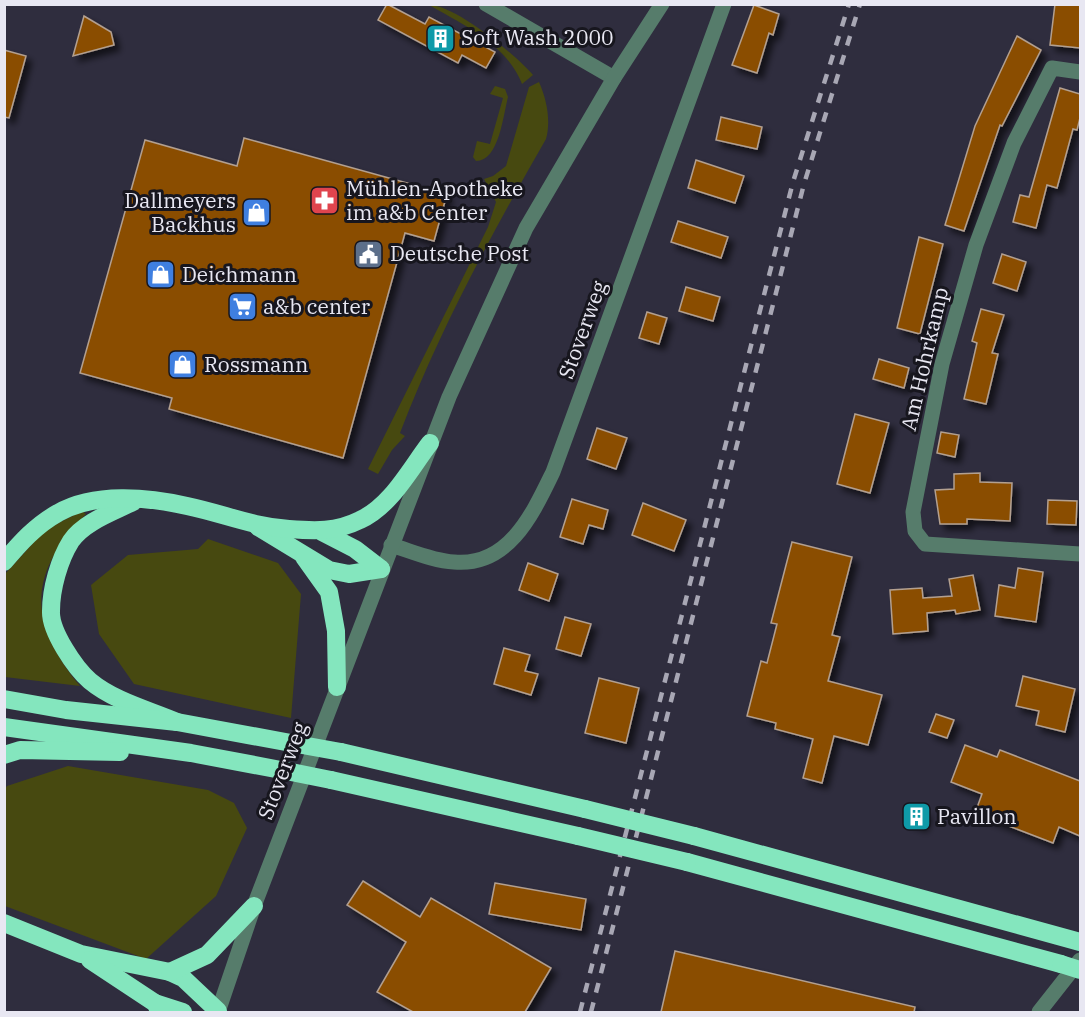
<svg xmlns="http://www.w3.org/2000/svg" width="1085" height="1017" viewBox="0 0 1085 1017" font-family="'IBM Plex Serif',serif">
<style>
.green{fill:#474910}
.building{fill:#8a4e03;stroke:#b3a090;stroke-width:1.5;filter:url(#shadow)}
.lines{fill:none;stroke-linecap:round;stroke-linejoin:round}
.minor{stroke:#567c6b;stroke-width:15}
.highway{stroke:#84e6be;stroke-width:18}
.rail{stroke:#a8a7b4;stroke-width:4.5;stroke-dasharray:10 10;stroke-linecap:butt}
.highway-bridge{stroke:#84e6be;stroke-width:18}
.labels{text-anchor:middle;stroke-width:6;stroke-linejoin:round;paint-order:stroke}
.poi-label{font-size:21px;fill:#e8e7f2;stroke:#17161e;text-anchor:start}
.street-label{font-size:21px;fill:#e8e7f2;stroke:#17161e}
</style>
<defs>
<filter id="shadow"><feDropShadow dx="5.5" dy="5.5" stdDeviation="3" flood-color="#0009"/></filter>
</defs>
<rect width="100%" height="100%" fill="#2f2d3e"/>
<!-- green -->
<g class="green">
<path d="M429,5C454,4 516,55 533,75L522,84C507,45 464,25 429,5Z"/>
<path d="M539,82C547,100 551,121 546,139C492,233 439,331 400,433L405,436L392,450L378,474L368,469L488,227L496,202L484,179L493,176L506,166L529,87Z"/>
<path d="M495,86L505,89L508,97C503,116 499,161 476,161L473,157L477,141L490,144L503,98L490,94Z"/>
<path d="M82,511L86,514C27,574 28,622 80,686L5,677V574L45,530Z"/>
<polygon points="208,539 278,563 301,594 291,718 134,684 99,634 91,585 128,555 198,549"/>
<polygon points="68,766 208,790 234,803 247,828 216,896 146,959 5,906 4,790 7,786"/>
</g>
<!-- building -->
<g class="building">
<polygon points="387,4 425,24 429,17 495,52 486,68 462,55 458,63 378,20"/>
<polygon points="1055,4 1080,4 1080,48 1050,45"/>
<polygon points="754,5 779,14 773,35 769,33 757,73 732,65"/>
<polygon points="84,16 111,32 114,45 73,56"/>
<polygon points="1017,36 1041,50 1002,126 1000,125 964,231 945,225 975,126"/>
<polygon points="4,50 26,56 9,118 4,117"/>
<polygon points="1060,88 1080,94 1080,118 1077,130 1073,129 1057,188 1047,185 1036,228 1013,222 1020,195 1029,197"/>
<polygon points="721,117 762,127 757,149 716,140"/>
<polygon points="244,138 447,194 434,241 405,233 343,458 169,409 172,398 80,373 145,140 237,166"/>
<polygon points="696,160 744,176 735,203 688,188"/>
<polygon points="678,221 728,237 721,258 671,242"/>
<polygon points="919,237 943,244 920,334 897,328"/>
<polygon points="1002,254 1026,262 1017,291 993,283"/>
<polygon points="686,287 720,297 713,321 679,311"/>
<polygon points="981,309 1004,315 992,353 998,354 986,404 964,399 977,343 972,341"/>
<polygon points="647,312 667,318 659,344 639,338"/>
<polygon points="879,359 909,368 904,388 873,379"/>
<polygon points="855,414 889,423 870,493 837,484"/>
<polygon points="597,428 627,438 616,469 587,459"/>
<polygon points="941,432 959,435 955,457 937,453"/>
<polygon points="980,473 980,482 1012,483 1010,521 967,519 967,524 940,524 935,490 954,489 954,474"/>
<polygon points="572,499 608,510 603,529 589,525 583,544 560,537"/>
<polygon points="1048,500 1077,501 1076,525 1047,524"/>
<polygon points="643,503 686,520 674,551 632,535"/>
<polygon points="792,542 852,557 832,635 840,637 828,681 882,695 868,745 834,736 822,783 803,778 813,739 775,729 776,723 747,716 761,661 767,663 777,624 771,623"/>
<polygon points="528,563 558,574 549,601 519,590"/>
<polygon points="1018,568 1043,572 1036,622 995,616 999,585 1015,588"/>
<polygon points="973,575 980,610 956,614 955,610 927,613 928,631 893,634 890,590 922,588 923,598 952,596 949,579"/>
<polygon points="565,617 591,624 581,656 556,649"/>
<polygon points="504,648 530,655 525,671 538,674 531,695 494,684"/>
<polygon points="1023,676 1075,689 1065,732 1036,725 1039,711 1016,706"/>
<polygon points="599,678 639,688 626,743 585,733"/>
<polygon points="936,714 954,720 947,738 929,732"/>
<polygon points="965,745 997,757 1000,750 1080,781 1080,836 1059,827 1053,843 975,813 982,794 951,782"/>
<polygon points="911,807 926,812 922,826 906,821"/>
<polygon points="363,881 420,917 431,898 551,968 525,1012 413,1012 377,992 406,942 347,905"/>
<polygon points="495,883 586,899 581,930 489,914"/>
<polygon points="675,951 915,1007 914,1012 661,1012"/>
</g>
<g class="lines">
<!-- minor -->
<g class="minor">
<polyline points="486,4 614,78"/>
<polyline points="1080,72 1052,68 1014,143 976,245 942,364 913,512 915,531 925,544 1080,554"/>
<path d="M391,545C411,551 433,561 454,562C509,567 533,513 553,472L724,4"/>
<polyline points="218,1012 254,906 449,397 526,228 614,78 662,4"/>
<polyline points="1039,1012 1080,960"/>
</g>
<!-- highway -->
<g class="highway">
<path d="M133,502C113,512 84,522 71,541C59,560 51,589 51,611C50,631 75,668 90,681C114,701 149,710 177,722"/>
<polyline points="258,527 329,570 349,574 381,569"/>
<polyline points="322,532 355,549 381,569"/>
<polyline points="304,557 329,592 336,631 337,687"/>
<path d="M4,562C20,543 36,525 58,513C94,492 148,497 187,506C225,514 250,526 289,529C315,531 336,532 360,520C391,506 410,469 430,443"/>
<polyline points="4,699 66,710 177,722 291,743"/>
<polyline points="4,727 191,753 281,770"/>
<polyline points="341,752 585,809"/>
<polyline points="4,755 20,750 120,752"/>
<polyline points="331,780 578,836"/>
<polyline points="694,836 1080,942"/>
<polyline points="687,862 1061,964"/>
<polyline points="4,923 81,954 170,972 183,978 218,1011"/>
<polyline points="90,960 155,1003 160,1012"/>
<polyline points="170,972 207,955 254,906"/>
<polyline points="155,1003 183,1012"/>
</g>
<!-- rail -->
<g class="rail">
<polyline points="580,1012 793,182 849,4"/>
<polyline points="591,1012 804,184 860,4"/>
</g>
<!-- highway-bridge -->
<g class="highway-bridge">
<polyline points="291,743 341,752"/>
<polyline points="281,770 331,780"/>
<polyline points="585,809 694,836"/>
<polyline points="578,836 687,862"/>
<polyline points="1061,964 1080,970"/>
</g>
</g>
<!-- icons -->
<defs>
<symbol id="building-square" viewBox="-11 -11 22 22"><rect x="-9" y="-9" width="18" height="18" rx="4" fill="#0f9aa8" stroke="#17161e"/><path d="M-4-6H4V6H1V3H-1V6H-4ZM-2.5-4.3h1.7v1.8h-1.7ZM.8-4.3h1.7v1.8H.8ZM-2.5-1h1.7V.8h-1.7ZM.8-1h1.7V.8H.8Z" fill="#fff"/></symbol>
<symbol id="pharmacy-square" viewBox="-11 -11 22 22"><rect x="-9" y="-9" width="18" height="18" rx="4" fill="#e0444e" stroke="#17161e"/><path d="M-2-6h4v4h4v4h-4v4h-4v-4h-4v-4h4Z" fill="#fff"/></symbol>
<symbol id="shop-square" viewBox="-11 -11 22 22"><rect x="-9" y="-9" width="18" height="18" rx="4" fill="#3f7fe0" stroke="#17161e"/><path d="M-5-2.5h2.3a2.7 3.5 0 0 1 5.4 0H5L5.5 6h-11ZM-1.5-2.5h3a1.5 2.3 0 0 0-3 0Z" fill="#fff"/></symbol>
<symbol id="civic-square" viewBox="-11 -11 22 22"><rect x="-9" y="-9" width="18" height="18" rx="4" fill="#5c6f8a" stroke="#17161e"/><path d="M-.6-6.5H3V-4.5H.6V-3L4-1V1h2V6H-6V1h2V-1L-.6-3ZM-1.2 2.5V6h2.4V2.5Z" fill="#fff"/></symbol>
<symbol id="supermarket-square" viewBox="-11 -11 22 22"><rect x="-9" y="-9" width="18" height="18" rx="4" fill="#3f7fe0" stroke="#17161e"/><path d="M-6-5.5h2.5l.6 2H6L4.5 2H-2.5L-4.4-4H-6ZM-1.5 3.2a1.3 1.3 0 1 0 .1 0ZM3 3.2a1.3 1.3 0 1 0 .1 0Z" fill="#fff"/></symbol>
</defs>
<g fill-rule="evenodd">
<use href="#building-square" x="424" y="22" width="33" height="33"/>
<use href="#pharmacy-square" x="308" y="184" width="33" height="33"/>
<use href="#shop-square" x="240" y="196" width="33" height="33"/>
<use href="#civic-square" x="352" y="238" width="33" height="33"/>
<use href="#shop-square" x="144" y="258" width="33" height="33"/>
<use href="#supermarket-square" x="226" y="290" width="33" height="33"/>
<use href="#shop-square" x="166" y="348" width="33" height="33"/>
<use href="#building-square" x="900" y="800" width="33" height="33"/>
</g>
<g class="labels">
<!-- poi labels -->
<g class="poi-label">
<text x="461" y="45">Soft Wash 2000</text>
<text x="346" y="196">Mühlen-Apotheke<tspan x="346" dy="24">im a&amp;b Center</tspan></text>
<text x="236" y="208" text-anchor="end">Dallmeyers<tspan x="236" dy="24">Backhus</tspan></text>
<text x="390" y="261">Deutsche Post</text>
<text x="182" y="282">Deichmann</text>
<text x="263" y="314">a&amp;b center</text>
<text x="204" y="372">Rossmann</text>
<text x="937" y="824">Pavillon</text>
</g>
<!-- street labels -->
<g class="street-label">
<text transform="translate(583 330) rotate(-70)" y="7">Stoverweg</text>
<text transform="translate(925 359) rotate(-77)" y="7">Am Hohrkamp</text>
<text transform="translate(283 771) rotate(-69)" y="7">Stoverweg</text>
</g>
</g>
<!-- border -->
<rect width="1085" height="1017" fill="none" stroke="#e8e7f2" stroke-width="12"/>
</svg>
